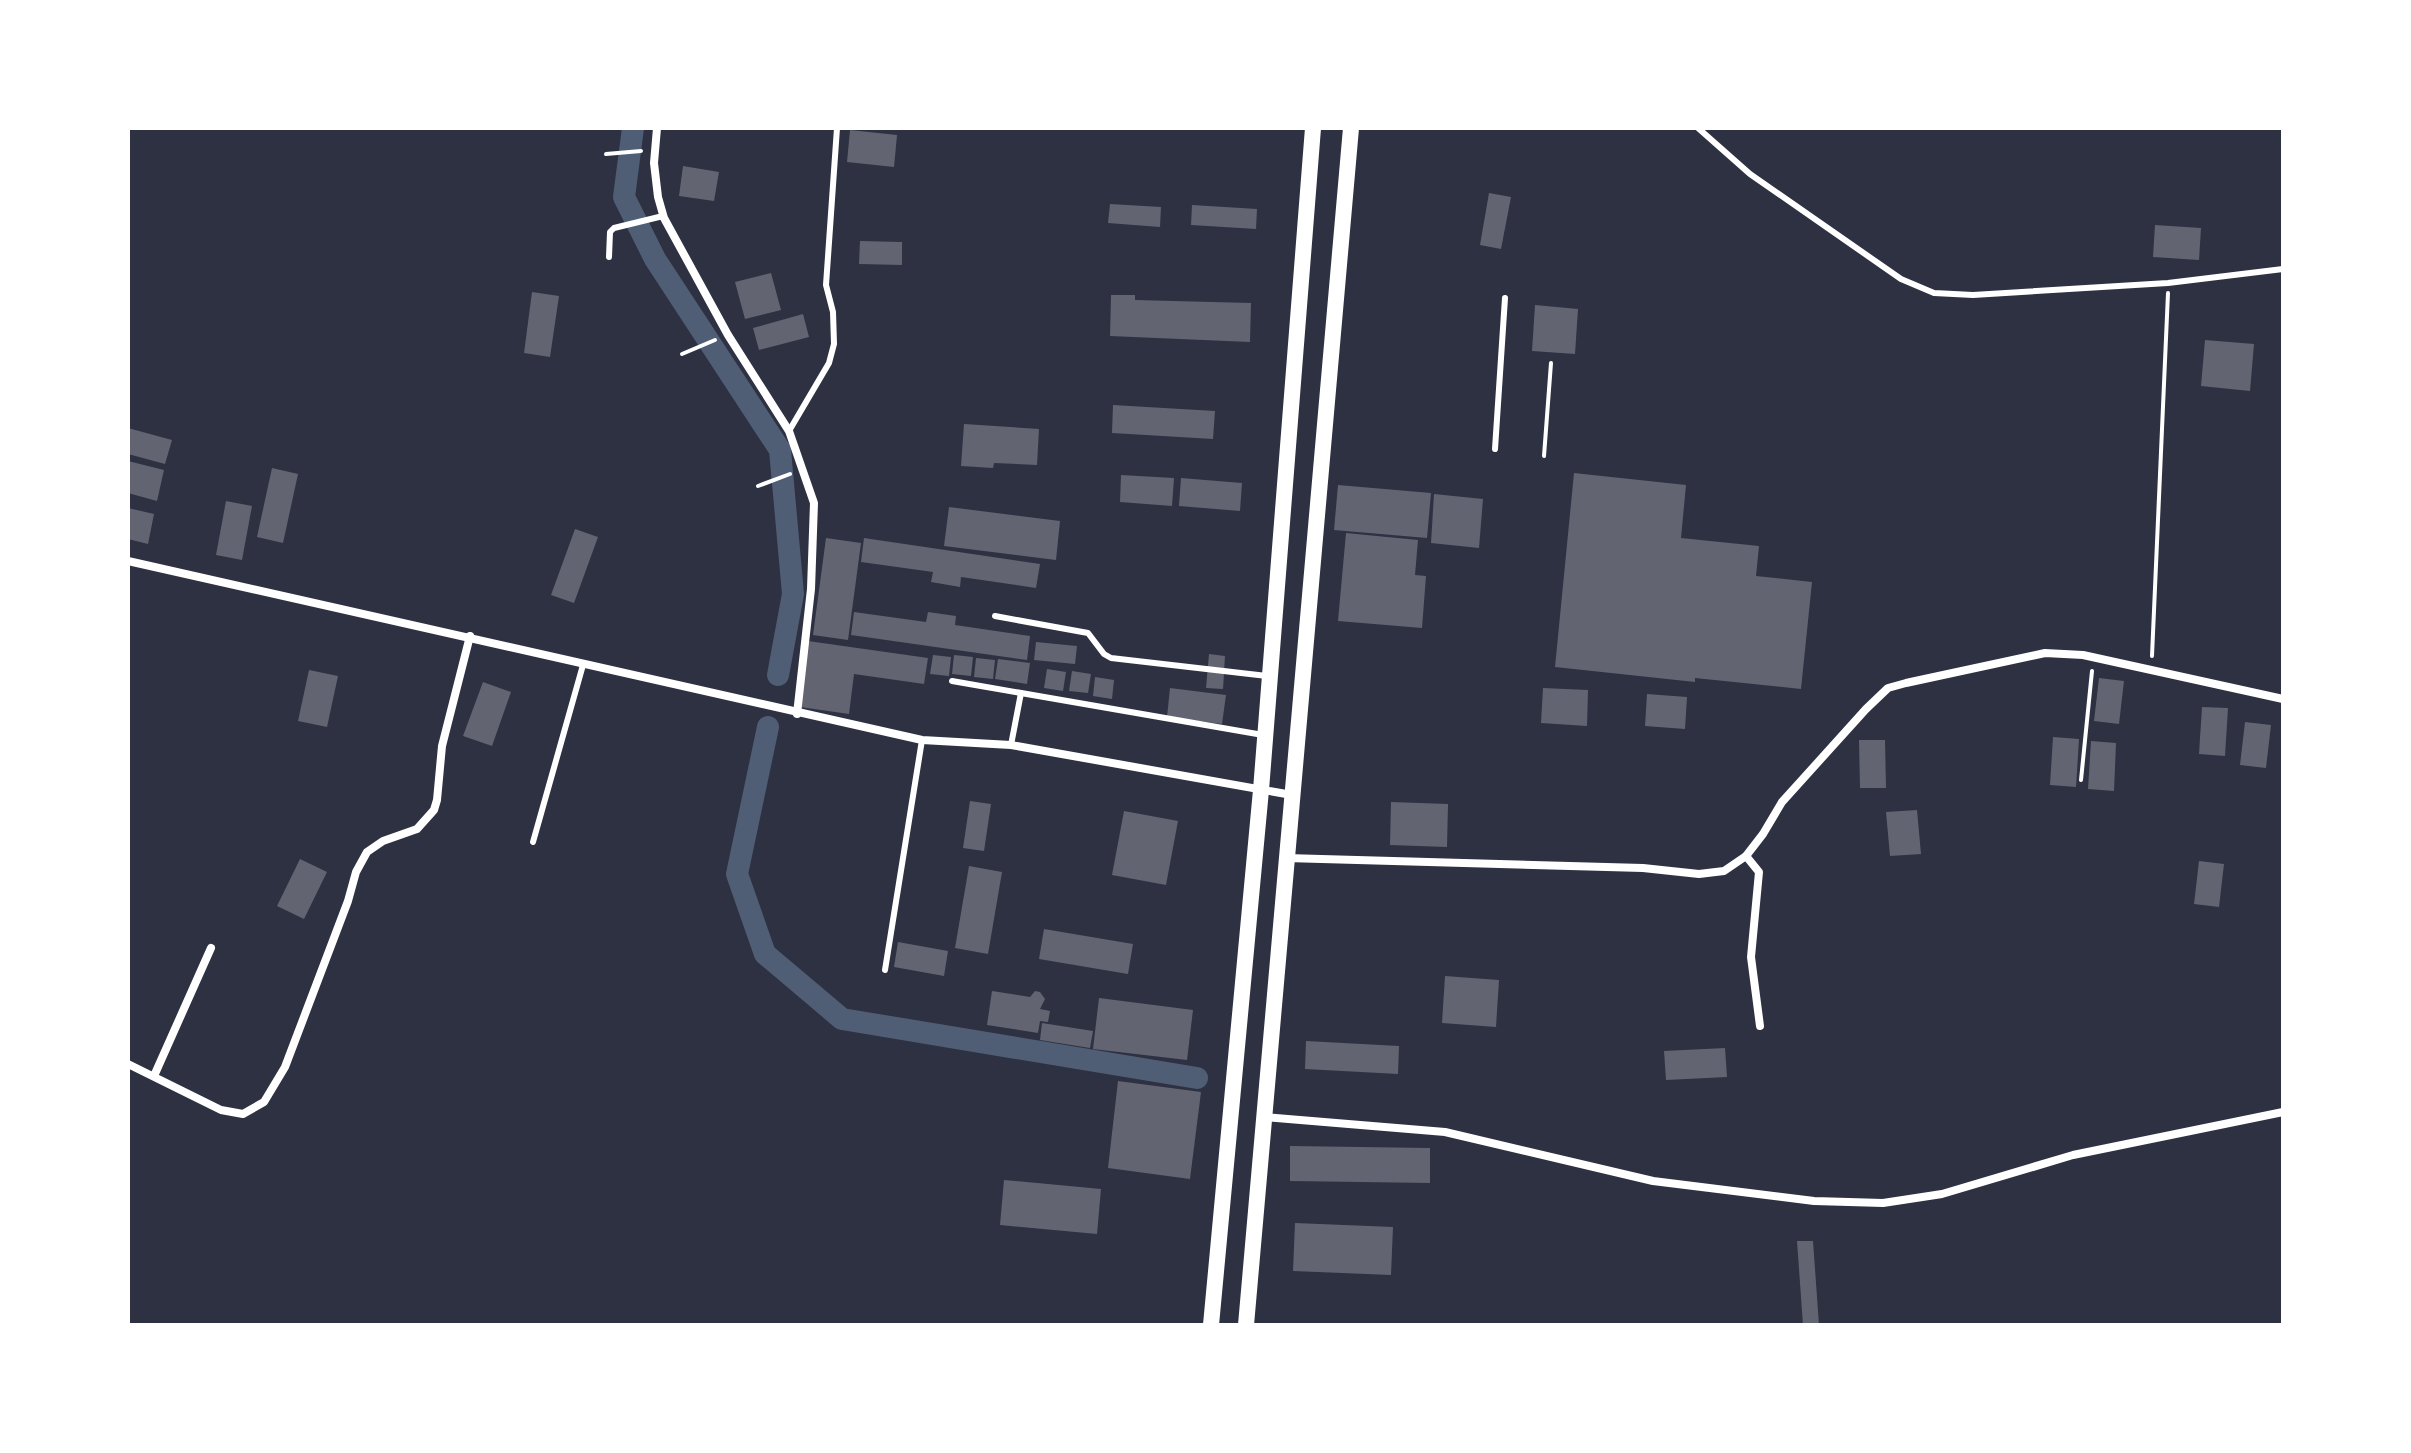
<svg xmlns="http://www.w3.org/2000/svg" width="2411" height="1453" viewBox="0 0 2411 1453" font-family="Karla,sans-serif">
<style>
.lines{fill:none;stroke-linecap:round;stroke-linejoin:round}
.canal{stroke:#4f5d75;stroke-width:22}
.building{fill:#626471}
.path{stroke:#fff;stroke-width:4}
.service{stroke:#fff;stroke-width:6}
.minor{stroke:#fff;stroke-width:8}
.secondary{stroke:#fff;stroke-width:16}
</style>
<rect width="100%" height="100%" fill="#2d3142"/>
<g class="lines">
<!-- canal -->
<g class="canal">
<polyline points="633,128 624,197 655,259 780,450 793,594 778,675"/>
<polyline points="768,727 737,874 765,954 842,1019 1197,1078"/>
</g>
</g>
<!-- building -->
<g class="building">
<polygon points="850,130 897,135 894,167 847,162"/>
<polygon points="683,166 719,172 714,201 679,196"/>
<polygon points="1489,193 1511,197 1501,249 1480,245"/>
<polygon points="1110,204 1161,207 1160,227 1108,223"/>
<polygon points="1192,205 1257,209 1256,229 1191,225"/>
<polygon points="2155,225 2201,228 2199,260 2153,257"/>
<polygon points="860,241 902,242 902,265 859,264"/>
<polygon points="771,273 781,310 745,319 735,282"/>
<polygon points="532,292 559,296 550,357 524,353"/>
<polygon points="1111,295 1135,295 1135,300 1251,303 1250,342 1110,336"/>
<polygon points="1535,305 1578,309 1575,354 1532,351"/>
<polygon points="803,314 809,337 759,350 753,328"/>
<polygon points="2205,340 2254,344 2250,391 2201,386"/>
<polygon points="1113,405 1215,411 1213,439 1112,433"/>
<polygon points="964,424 1039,429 1037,465 994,463 993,468 961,466"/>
<polygon points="128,428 172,440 165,464 128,454"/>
<polygon points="128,461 164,470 157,501 128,493"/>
<polygon points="272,468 298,474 283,543 257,537"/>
<polygon points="1574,473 1686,485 1681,538 1759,546 1756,576 1812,582 1801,689 1695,678 1695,682 1555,667"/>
<polygon points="1121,475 1174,478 1172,506 1120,502"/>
<polygon points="1181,478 1242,483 1240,511 1179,506"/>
<polygon points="1338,485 1431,493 1427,538 1334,530"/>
<polygon points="1434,494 1483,499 1479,548 1431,543"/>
<polygon points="226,501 252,506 242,560 216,555"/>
<polygon points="949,507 1060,521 1056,560 944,546"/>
<polygon points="128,508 154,514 148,544 128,539"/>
<polygon points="575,529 598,537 574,603 551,595"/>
<polygon points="1346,533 1418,540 1415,575 1426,576 1422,628 1338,621"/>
<polygon points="826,538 861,543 848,640 813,635"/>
<polygon points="864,538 1040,564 1036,588 961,577 960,587 931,582 933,572 861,562"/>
<polygon points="854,612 926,622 928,612 956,616 955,625 1030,636 1027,660 851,635"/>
<polygon points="808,641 928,658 924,684 854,674 849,714 800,707"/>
<polygon points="1036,642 1077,646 1075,664 1034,660"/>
<polygon points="1209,654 1225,656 1223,689 1206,688"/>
<polygon points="933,655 951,657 949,676 930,674"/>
<polygon points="954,655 973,657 971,676 952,674"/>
<polygon points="976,658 995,660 993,679 974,677"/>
<polygon points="998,659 1030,663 1027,684 995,679"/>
<polygon points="1047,669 1066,672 1063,691 1044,688"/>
<polygon points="309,670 338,676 327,727 298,721"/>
<polygon points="1072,671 1091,674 1088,693 1069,691"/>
<polygon points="1095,677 1114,680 1112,699 1093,696"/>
<polygon points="2099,678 2124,681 2119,724 2094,721"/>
<polygon points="483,682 511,692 492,746 463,736"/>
<polygon points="1170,688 1226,695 1222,724 1167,717"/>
<polygon points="1543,688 1588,690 1587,726 1541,723"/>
<polygon points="1647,694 1687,697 1685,729 1645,726"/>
<polygon points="2202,707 2228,708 2225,756 2199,754"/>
<polygon points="2245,722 2271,725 2266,768 2240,765"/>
<polygon points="2053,737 2079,739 2076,787 2050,785"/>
<polygon points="1859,740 1885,740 1886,788 1860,788"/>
<polygon points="2091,741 2116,743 2114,791 2088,789"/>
<polygon points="970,801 991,804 984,851 963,848"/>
<polygon points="1391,802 1448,804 1447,847 1390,845"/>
<polygon points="1917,810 1921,854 1890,856 1886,812"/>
<polygon points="1124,811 1178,821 1166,885 1112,875"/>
<polygon points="300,859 327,872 304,919 277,906"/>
<polygon points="2199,861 2224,864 2219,907 2194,904"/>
<polygon points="969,866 1002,872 988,954 955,948"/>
<polygon points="1044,929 1133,944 1128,974 1039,959"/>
<polygon points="898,942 948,951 944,976 894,967"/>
<polygon points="1445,976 1499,980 1496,1027 1442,1023"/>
<polygon points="992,991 1030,997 1035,991 1040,992 1045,999 1040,1009 1050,1011 1048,1022 1040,1021 1038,1033 987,1025"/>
<polygon points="1099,998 1193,1010 1187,1060 1093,1049"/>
<polygon points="1042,1023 1093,1031 1090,1048 1040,1040"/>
<polygon points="1306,1041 1399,1046 1398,1074 1305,1069"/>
<polygon points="1725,1048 1727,1077 1666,1080 1664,1051"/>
<polygon points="1118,1081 1201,1092 1190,1179 1108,1168"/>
<polygon points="1290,1146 1430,1148 1430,1183 1290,1181"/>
<polygon points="1004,1180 1101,1189 1097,1234 1000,1225"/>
<polygon points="1295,1223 1393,1227 1391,1275 1293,1271"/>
<polygon points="1797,1241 1813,1241 1819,1325 1803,1325"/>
</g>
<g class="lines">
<!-- path -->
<g class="path">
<polyline points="606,154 641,151"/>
<polyline points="682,354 715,340"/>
<polyline points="1544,456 1551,363"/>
<polyline points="758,486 790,474"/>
<polyline points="2152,656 2168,293"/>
<polyline points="2081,780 2092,671"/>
</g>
<!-- service -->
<g class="service">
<polyline points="1698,128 1750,174 1901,279 1934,293 1973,295 2168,283 2283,269"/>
<polyline points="609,257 610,232 614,228 663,216"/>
<polyline points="789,431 829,363 834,344 833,312 826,285 837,128"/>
<polyline points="1495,449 1505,298"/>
<polyline points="995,616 1088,633 1104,654 1111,658 1267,676"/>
<polyline points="952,681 1263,735"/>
<polyline points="1011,745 1021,693"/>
<polyline points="533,842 583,665"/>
<polyline points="885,970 922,740"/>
</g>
<!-- minor -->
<g class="minor">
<polyline points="657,128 654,163 658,197 664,218 728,335 789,431 814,503 811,589 797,714"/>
<polyline points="128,561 922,740 1011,745 1292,795"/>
<polyline points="1746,856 1759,872 1751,957 1760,1026"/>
<polyline points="1286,858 1643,868 1699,874 1724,871 1746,856 1763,834 1782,802 1866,709 1888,688 1906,683 2045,653 2083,655 2283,699"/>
<polyline points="128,1064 221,1110 243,1114 264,1102 285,1067 348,901 356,872 367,852 383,841 417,829 434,810 437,800 442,746 470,636"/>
<polyline points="154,1076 211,948"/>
<polyline points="1265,1117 1445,1132 1653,1181 1814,1201 1883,1203 1942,1194 2073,1155 2283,1112"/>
</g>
<!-- secondary -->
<g class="secondary">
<polyline points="1211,1325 1261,790 1313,128"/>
<polyline points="1246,1325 1351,128"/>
</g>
</g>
<!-- border -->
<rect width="2411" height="1453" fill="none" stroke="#ffffff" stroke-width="260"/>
</svg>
